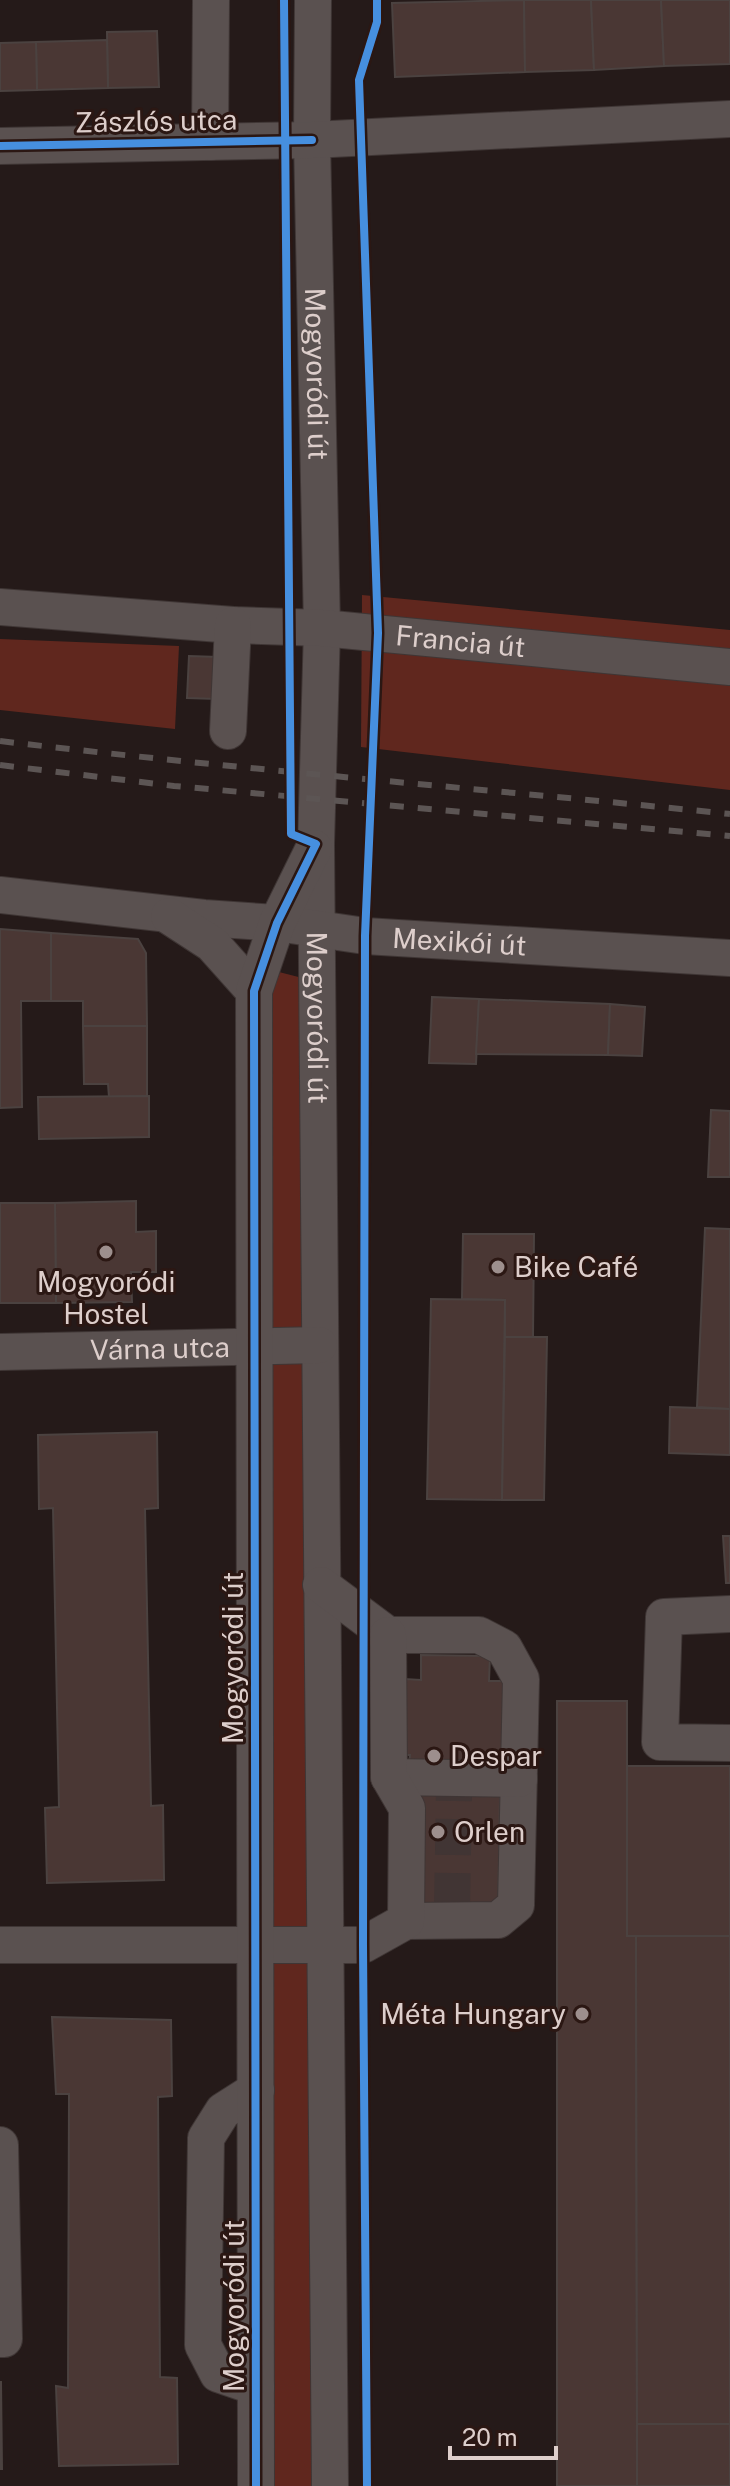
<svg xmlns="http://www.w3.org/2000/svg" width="730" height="2486" viewBox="0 0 730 2486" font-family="'Public Sans',sans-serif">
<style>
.green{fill:#60271e}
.building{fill:#4a3734;stroke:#4b4240;stroke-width:2}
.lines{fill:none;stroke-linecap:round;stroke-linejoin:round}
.minor-tunnel{stroke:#413534;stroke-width:36;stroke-dasharray:36 18;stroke-linecap:butt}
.minor-casing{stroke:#3f3635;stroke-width:38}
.minor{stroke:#5a5150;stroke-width:36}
.rail{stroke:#5c5554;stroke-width:6;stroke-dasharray:14 14;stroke-linecap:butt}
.cycleway-casing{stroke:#2b1713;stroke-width:13}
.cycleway{stroke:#468fdf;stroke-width:8}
.poi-dot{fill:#9d8f8d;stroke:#2b1713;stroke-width:3}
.labels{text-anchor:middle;stroke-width:6;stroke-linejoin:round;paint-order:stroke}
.street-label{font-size:28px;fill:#ddcecb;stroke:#2b1713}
.poi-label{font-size:28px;fill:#ddcecb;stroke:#2b1713;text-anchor:start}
</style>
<rect width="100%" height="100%" fill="#251a19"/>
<!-- green -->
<g class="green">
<polygon points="362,595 730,630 730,790 361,747"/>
<polygon points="0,639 179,646 175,729 0,710"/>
<polygon points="279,972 318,982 330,2486 256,2486 254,991"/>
</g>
<!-- building -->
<g class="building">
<polygon points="524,0 525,72 395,77 392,3"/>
<polygon points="524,0 591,0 594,70 525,72"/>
<polygon points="591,0 661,0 664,66 594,70"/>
<polygon points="661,0 730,0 730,64 664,66"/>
<polygon points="157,31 159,87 108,88 107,32"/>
<polygon points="107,40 108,88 37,90 36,42"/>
<polygon points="36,42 37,90 0,91 0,43"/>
<polygon points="189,656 218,657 217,699 187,698"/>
<polygon points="0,929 51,933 51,1001 21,1001 22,1107 0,1108"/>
<polygon points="51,933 138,939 146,953 147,1026 83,1026 83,1001 51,1001"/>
<polygon points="432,997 479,999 476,1064 429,1063"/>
<polygon points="479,999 610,1004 608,1055 476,1054"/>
<polygon points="610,1004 645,1007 642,1056 608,1055"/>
<polygon points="83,1026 147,1026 147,1096 109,1097 108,1084 84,1084"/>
<polygon points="149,1096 149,1137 39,1139 38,1097"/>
<polygon points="711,1110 730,1111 730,1177 708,1177"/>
<polygon points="136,1201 136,1232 156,1231 156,1272 131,1272 132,1302 56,1303 55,1203"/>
<polygon points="0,1203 55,1203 56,1303 0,1303"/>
<polygon points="705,1228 730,1229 730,1409 697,1407"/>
<polygon points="463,1234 534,1234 533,1337 505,1337 505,1300 462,1299"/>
<polygon points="431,1299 505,1300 502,1500 427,1499"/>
<polygon points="505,1337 547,1337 544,1500 502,1500"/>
<polygon points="670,1407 730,1409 730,1455 669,1453"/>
<polygon points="157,1432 158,1508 145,1509 151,1806 163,1805 164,1880 47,1883 45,1808 59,1807 53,1508 39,1509 38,1435"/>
<polygon points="723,1536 730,1536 730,1583 726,1583"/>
<polygon points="421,1655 490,1656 489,1681 505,1681 504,1757 464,1757 464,1771 409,1765 410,1755 404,1755 405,1679 421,1680"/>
<polygon points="557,1701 627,1701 627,1936 636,1936 637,2486 557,2486"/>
<rect x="627" y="1766" width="103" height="170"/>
<polygon points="410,1794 500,1795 498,1910 408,1908"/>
<polygon points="636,1936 730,1936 730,2424 637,2424"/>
<polygon points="52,2017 171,2020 172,2096 158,2097 160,2377 177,2378 178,2464 59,2466 56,2386 68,2388 69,2094 56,2094"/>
<polygon points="0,2382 1,2382 2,2469 0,2469"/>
<rect x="637" y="2424" width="93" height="62"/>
</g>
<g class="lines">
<!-- minor-tunnel -->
<polyline class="minor-tunnel" points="452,1909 454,1794"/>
<defs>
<g id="minor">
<path id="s1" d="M313,0L312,140L322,628L316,844L330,2486"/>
<polyline points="210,142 211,0"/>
<polyline points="0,146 312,140 730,119"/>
<path id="s2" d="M0,607L233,625L322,628L730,667"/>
<polyline points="228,731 233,625"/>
<path id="s3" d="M0,895L204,918L277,923L365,936L730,958"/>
<polyline points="169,916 212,944 254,991"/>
<path id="s4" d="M0,1352L319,1345"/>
<polyline points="321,1585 388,1635 479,1635 504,1648 521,1679 516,1905 498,1920 406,1921"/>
<polyline points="730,1614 664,1617 660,1742 730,1743"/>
<polyline points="389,1777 519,1779"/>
<polyline points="0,1945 363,1945 406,1921 407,1808 389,1777 388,1635"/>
<polyline points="256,2090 223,2111 206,2138 203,2345 218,2374 256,2387"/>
<polyline points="0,2145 4,2339 0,2339"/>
<polyline points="256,2486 254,991 277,923 314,848"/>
</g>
</defs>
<!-- minor casing -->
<use href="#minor" class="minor-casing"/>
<!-- minor -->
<use href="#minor" class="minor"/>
<!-- rail -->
<g class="rail">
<path d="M0,741C243,770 487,789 730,814"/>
<polyline points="0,765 174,786 730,836"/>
</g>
<defs>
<g id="cycleway">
<polyline points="0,146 312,140"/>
<polyline points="256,2486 254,991 277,923 316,844 291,834 284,0"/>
<polyline points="367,2486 363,1945 365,936 378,633 359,80 377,22 377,0"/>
</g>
</defs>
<!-- cycleway casing -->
<use href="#cycleway" class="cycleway-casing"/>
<!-- cycleway -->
<use href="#cycleway" class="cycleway"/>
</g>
<!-- markers -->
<g class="poi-dot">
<circle cx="106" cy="1252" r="8"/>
<circle cx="498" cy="1267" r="8"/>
<circle cx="434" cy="1756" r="8"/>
<circle cx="438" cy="1832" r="8"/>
<circle cx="582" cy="2014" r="8"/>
</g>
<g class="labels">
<!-- street labels -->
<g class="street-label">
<text transform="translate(156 121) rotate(-1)" y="10">Zászlós utca</text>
<text dy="10" stroke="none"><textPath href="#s1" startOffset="374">Mogyoródi út</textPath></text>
<text dy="10" stroke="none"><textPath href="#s2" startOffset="462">Francia út</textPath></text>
<text dy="10" stroke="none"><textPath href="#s3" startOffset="462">Mexikói út</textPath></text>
<text dy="10" stroke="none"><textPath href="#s1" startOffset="1018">Mogyoródi út</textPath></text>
<text dy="10" stroke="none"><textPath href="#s4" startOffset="160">Várna utca</textPath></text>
<text transform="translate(233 1658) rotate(-90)" y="10">Mogyoródi út</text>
<text transform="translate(234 2306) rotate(-90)" y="10">Mogyoródi út</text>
</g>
<!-- poi labels -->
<g class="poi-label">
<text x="514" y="1277">Bike Café</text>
<text x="106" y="1292" text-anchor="middle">Mogyoródi<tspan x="106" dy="32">Hostel</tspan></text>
<text x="450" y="1766">Despar</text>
<text x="454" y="1842">Orlen</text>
<text x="566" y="2024" text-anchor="end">Méta Hungary</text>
</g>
</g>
<!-- scale -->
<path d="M450 2446v12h106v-12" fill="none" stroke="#ddcecb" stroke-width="4"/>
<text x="462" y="2446" font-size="24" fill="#ddcecb" stroke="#2b1713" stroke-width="6" paint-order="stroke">20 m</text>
</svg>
